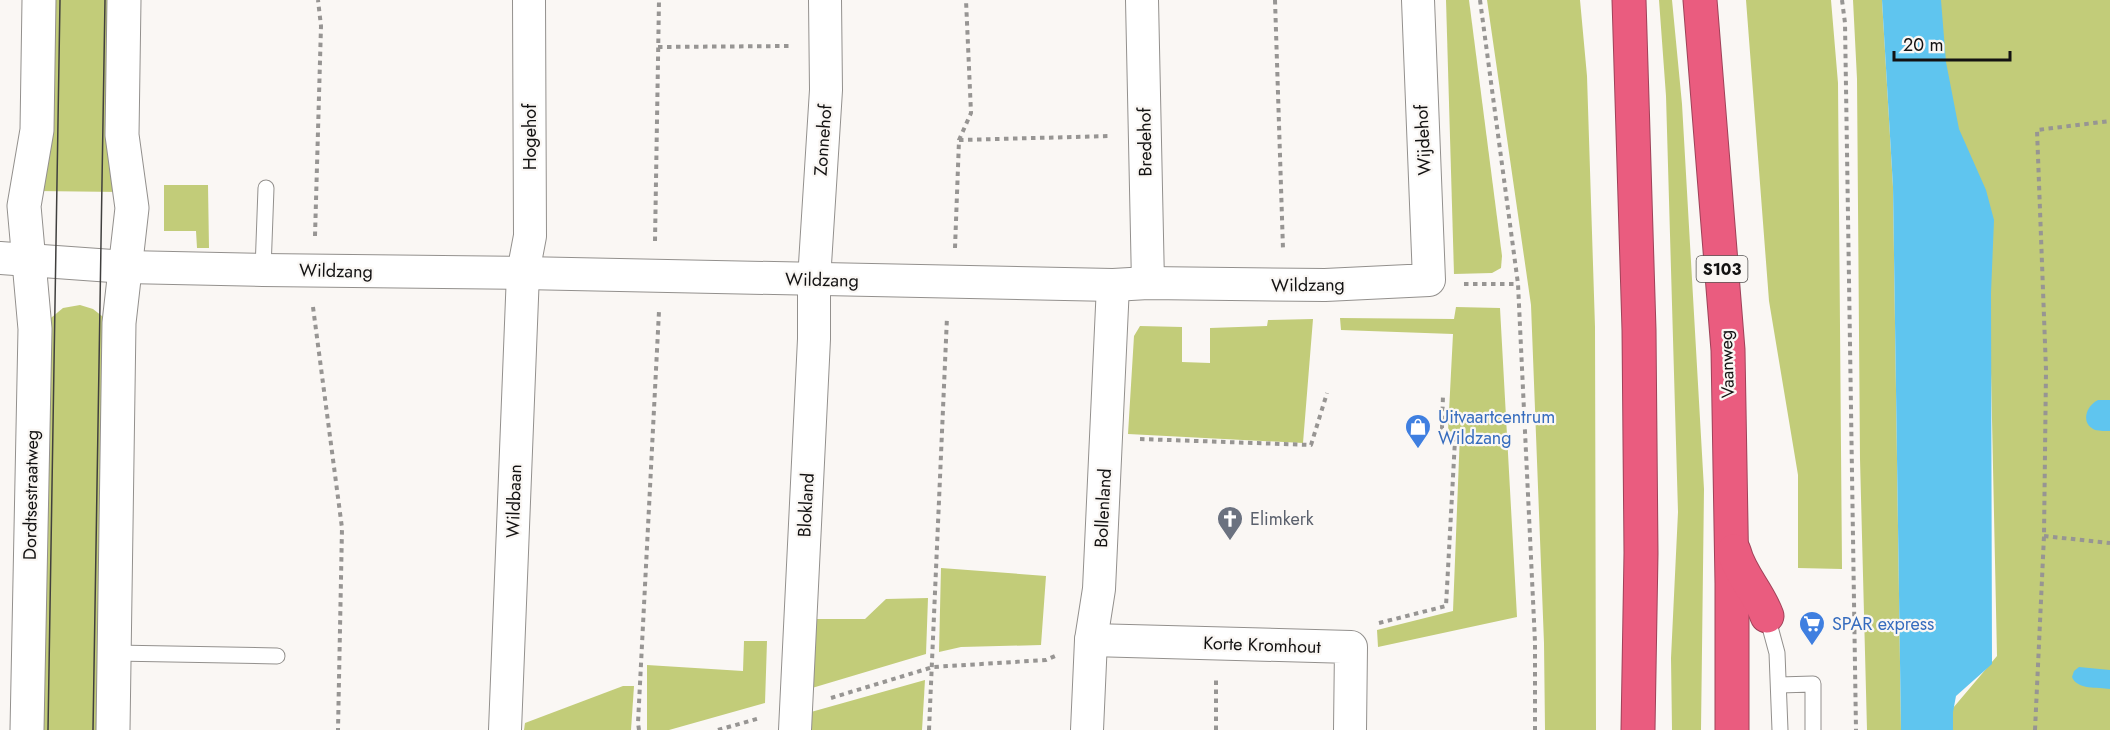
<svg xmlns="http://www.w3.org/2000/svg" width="2110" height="730" viewBox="0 0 2110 730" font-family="Jost,sans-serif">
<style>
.green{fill:#c2cc79}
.water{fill:#5fc5ef}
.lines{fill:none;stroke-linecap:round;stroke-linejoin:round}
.lane-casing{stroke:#93908d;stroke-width:17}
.street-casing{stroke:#93908d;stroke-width:34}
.secondary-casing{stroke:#93908d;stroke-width:35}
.highway-casing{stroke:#9f4259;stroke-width:35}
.path{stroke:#979593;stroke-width:4;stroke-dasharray:4.5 4.5;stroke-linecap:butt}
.lane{stroke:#fff;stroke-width:15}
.street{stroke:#fff;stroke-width:32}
.secondary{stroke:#fff;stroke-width:33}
.highway{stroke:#ea5c7f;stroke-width:33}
.tram{stroke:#403f3e;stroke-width:1.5}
.labels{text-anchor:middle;stroke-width:4.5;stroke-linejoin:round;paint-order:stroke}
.shield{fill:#faf7f4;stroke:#585756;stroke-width:1.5}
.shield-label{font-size:16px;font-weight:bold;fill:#131212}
.street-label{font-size:18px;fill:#131212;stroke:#faf7f4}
.shop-label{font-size:18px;fill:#366cbe;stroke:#faf7f4;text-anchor:start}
.worship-label{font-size:18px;fill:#5b616d;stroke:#faf7f4;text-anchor:start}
</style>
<rect width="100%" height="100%" fill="#faf7f4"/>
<!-- green -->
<g class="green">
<polygon points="49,0 115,0 121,192 36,191"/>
<polygon points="1446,0 1469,0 1502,256 1501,268 1492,273 1454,274"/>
<polygon points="1487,0 1580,0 1587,76 1595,327 1596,730 1545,730 1544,643 1531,305"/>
<polygon points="1659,0 1672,0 1682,104 1704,489 1701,730 1672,730 1671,658 1678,512 1666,96"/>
<polygon points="1746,0 1831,0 1838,83 1842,569 1798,568 1798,475 1769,301"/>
<polygon points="1853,0 1882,0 1893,187 1901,730 1867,730 1860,459 1857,79"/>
<polygon points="1911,0 2110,0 2110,730 1950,730 1953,708 1997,656 1988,231"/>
<polygon points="164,185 208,185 209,248 197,248 196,231 164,231"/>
<polygon points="80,305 93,309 107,320 103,730 39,730 46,322 63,308"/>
<polygon points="1456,307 1500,308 1517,617 1378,647 1377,630 1453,611 1460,433 1448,431 1453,334 1341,330 1340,318 1454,319"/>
<polygon points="1313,319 1303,443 1128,434 1134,336 1140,326 1182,327 1182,362 1210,363 1210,328 1267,326 1268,320"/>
<polygon points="941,568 1046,576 1041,645 961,647 939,652"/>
<polygon points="928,598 926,654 812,688 816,619 865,619 886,599"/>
<polygon points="744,641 767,641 765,703 669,730 647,730 647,665 743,671"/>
<polygon points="925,680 922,730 811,730 811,712"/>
<polygon points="623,686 634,686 631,730 524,730 525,723"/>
</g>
<!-- water -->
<g class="water">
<polygon points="1882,0 1941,0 1946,62 1959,129 1986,190 1994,220 1991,293 1992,664 1956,696 1953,712 1953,730 1901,730 1893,187"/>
<path d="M2098,400H2110V431C2105,431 2100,431 2095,430C2080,423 2086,406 2098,400Z"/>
<path d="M2079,667L2110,670V689C2098,687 2077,690 2072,677L2074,671Z"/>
</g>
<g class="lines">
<defs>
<g id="lane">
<polyline points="263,270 266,188"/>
<polyline points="1767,616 1777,653 1780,730"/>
<polyline points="114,653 277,656"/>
<polyline points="1779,685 1813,684 1813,730"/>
</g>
<g id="street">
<polyline points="1142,0 1148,283"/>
<polyline points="0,258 126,267 263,270 523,273 1113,285 1148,283 1325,285 1429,280 1418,0"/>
<polyline points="1091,640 1351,647 1350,730"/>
<polyline points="505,730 523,273 530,236 529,0"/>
<polyline points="795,730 814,339 814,280 826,90 825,0"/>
<polyline points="1087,730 1091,640 1099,589 1113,285"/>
</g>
<g id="secondary">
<polyline points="27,730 35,329 24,206 37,130 39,0"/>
<polyline points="113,730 119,323 132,208 122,135 124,0"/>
</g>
<g id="highway">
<polyline points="1629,0 1639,330 1641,553 1638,730"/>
<polyline points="1700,0 1728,350 1732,583 1732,730"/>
<path d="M1734,551C1740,575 1759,593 1767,616"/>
</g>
</defs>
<!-- lane casing -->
<use href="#lane" class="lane-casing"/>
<!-- street casing -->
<use href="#street" class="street-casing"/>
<!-- secondary casing -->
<use href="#secondary" class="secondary-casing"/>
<!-- highway casing -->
<use href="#highway" class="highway-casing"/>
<!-- path -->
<g class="path">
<polyline points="1275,0 1283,249"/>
<polyline points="1480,0 1518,284 1535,642 1535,730"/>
<polyline points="1842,0 1845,23 1856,730"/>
<polyline points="658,47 789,46"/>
<polyline points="959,140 1111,136"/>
<polyline points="315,236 321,26 318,0"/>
<polyline points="655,241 659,0"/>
<polyline points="955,248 959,140 971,113 966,0"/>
<polyline points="1464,284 1518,284"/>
<polyline points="313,307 342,528 338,730"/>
<polyline points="1140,439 1311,445 1327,393"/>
<polyline points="2044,536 2110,543"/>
<polyline points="1379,623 1446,606 1455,440 1442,428 1443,395"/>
<polyline points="831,698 933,667 1046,660 1055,656"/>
<polyline points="639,730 638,723 659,311"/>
<polyline points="718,730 760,718"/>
<polyline points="929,730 947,317"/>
<polyline points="1216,730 1216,680"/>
<polyline points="2035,730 2044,536 2046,370 2037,130 2110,121"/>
</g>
<!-- lane -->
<use href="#lane" class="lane"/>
<!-- street -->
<use href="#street" class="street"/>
<!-- secondary -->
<use href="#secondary" class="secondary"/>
<!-- highway -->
<use href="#highway" class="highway"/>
<!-- tram -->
<g class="tram">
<polyline points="48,730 60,0"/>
<polyline points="93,730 105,0"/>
</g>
</g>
<!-- icons -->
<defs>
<symbol id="shop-pin" viewBox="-11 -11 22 30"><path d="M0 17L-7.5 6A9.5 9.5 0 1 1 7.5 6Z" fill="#3f7fe0" stroke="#faf7f4"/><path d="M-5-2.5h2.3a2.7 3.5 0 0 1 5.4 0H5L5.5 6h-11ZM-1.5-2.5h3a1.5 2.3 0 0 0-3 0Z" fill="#fff"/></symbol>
<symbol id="church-pin" viewBox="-11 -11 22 30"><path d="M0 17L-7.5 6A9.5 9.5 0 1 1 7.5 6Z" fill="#6b7280" stroke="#faf7f4"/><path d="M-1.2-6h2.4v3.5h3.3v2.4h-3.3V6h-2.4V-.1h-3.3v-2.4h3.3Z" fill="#fff"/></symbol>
<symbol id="supermarket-pin" viewBox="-11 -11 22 30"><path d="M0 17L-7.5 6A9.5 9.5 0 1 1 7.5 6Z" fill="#3f7fe0" stroke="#faf7f4"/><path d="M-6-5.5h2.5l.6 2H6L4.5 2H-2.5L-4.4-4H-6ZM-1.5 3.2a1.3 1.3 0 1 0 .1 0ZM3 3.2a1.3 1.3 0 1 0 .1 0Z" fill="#fff"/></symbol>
</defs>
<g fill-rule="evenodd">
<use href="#shop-pin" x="1403" y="412" width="30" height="40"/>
<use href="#church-pin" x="1215" y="504" width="30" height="40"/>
<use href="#supermarket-pin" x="1797" y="609" width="30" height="40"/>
</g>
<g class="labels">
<!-- shield labels -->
<rect class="shield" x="1696.5" y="256" width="51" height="26" rx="4.5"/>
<g class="shield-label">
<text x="1722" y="275">S103</text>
</g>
<!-- street labels -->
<g class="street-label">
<text transform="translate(530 137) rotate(-90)" y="6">Hogehof</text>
<text transform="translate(823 140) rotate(-86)" y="6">Zonnehof</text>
<text transform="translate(1423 140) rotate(-93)" y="6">Wijdehof</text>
<text transform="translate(1145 142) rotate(-91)" y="6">Bredehof</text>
<text transform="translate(336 271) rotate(1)" y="6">Wildzang</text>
<text transform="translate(822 280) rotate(1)" y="6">Wildzang</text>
<text transform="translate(1308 285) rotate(-1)" y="6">Wildzang</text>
<text transform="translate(1727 364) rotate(-92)" y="6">Vaanweg</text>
<text transform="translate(31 495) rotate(-89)" y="6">Dordtsestraatweg</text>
<text transform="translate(514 501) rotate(-88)" y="6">Wildbaan</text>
<text transform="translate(806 505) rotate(-87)" y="6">Blokland</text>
<text transform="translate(1103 508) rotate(-87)" y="6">Bollenland</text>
<text transform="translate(1262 645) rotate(2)" y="6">Korte Kromhout</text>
</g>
<!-- shop labels -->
<g class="shop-label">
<text x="1438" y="423">Uitvaartcentrum<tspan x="1438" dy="21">Wildzang</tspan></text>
<text x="1832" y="630">SPAR express</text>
</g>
<!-- worship labels -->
<g class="worship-label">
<text x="1250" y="525">Elimkerk</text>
</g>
</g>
<!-- scale -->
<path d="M1894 51v9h116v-9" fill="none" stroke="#131212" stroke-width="3"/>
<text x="1903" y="51" font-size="18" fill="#131212" stroke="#faf7f4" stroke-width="4.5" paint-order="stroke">20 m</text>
</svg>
